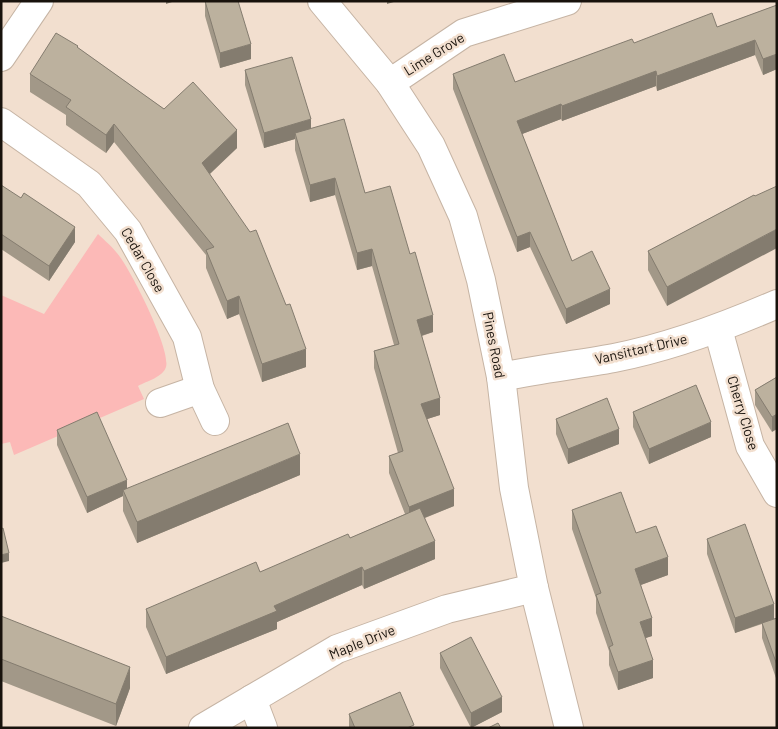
<svg xmlns="http://www.w3.org/2000/svg" width="778" height="729" viewBox="0 0 778 729" font-family="Barlow,sans-serif">
<style>
.green{fill:#fcb9b7}
.lines{fill:none;stroke-linecap:round;stroke-linejoin:round}
.minor-casing{stroke:#c6b4a4;stroke-width:30}
.minor{stroke:#fff;stroke-width:28}
.wall{fill:#a29888}
.shaded-wall{fill:#847c6f}
.building{fill:#bcb19e;stroke:#847c6f}
.labels{text-anchor:middle;stroke-width:5;stroke-linejoin:round;paint-order:stroke}
.street-label{font-size:14px;fill:#18120c;stroke:#f2dfcf}
</style>
<rect width="100%" height="100%" fill="#f2dfcf"/>
<!-- green -->
<path class="green" d="M98,234C105,241 114,248 120,257C132,273 171,349 166,367C163,377 147,381 138,386L144,399L14,455L10,442L1,444V295L44,314Z"/>
<g class="lines">
<defs>
<g id="minor">
<polyline points="322,1 390,83 431,146 463,216 481,280 501,377 514,488 534,588 569,728"/>
<polyline points="1,57 39,1"/>
<polyline points="390,83 464,33 567,1"/>
<polyline points="1,122 89,184 128,231 187,337 200,389 215,421"/>
<polyline points="718,329 750,446 777,493"/>
<path d="M501,377C539,369 576,365 614,358C671,347 724,327 777,304"/>
<polyline points="160,403 200,389"/>
<polyline points="252,699 263,728"/>
<polyline points="203,728 337,649 447,609 534,588"/>
</g>
</defs>
<!-- minor casing -->
<use href="#minor" class="minor-casing"/>
<!-- minor -->
<use href="#minor" class="minor"/>
</g>
<!-- wall -->
<g class="wall">
<polygon points="205,1 251,59 220,68 205,16"/>
<polygon points="777,5 777,69 763,75 755,55 657,91 656,86 562,121 561,119 522,134 572,261 610,304 566,324 530,247 517,252 453,89 453,74 515,82 634,43 717,27"/>
<polygon points="78,48 164,109 237,148 210,174 306,367 262,382 239,314 227,319 206,268 206,255 114,142 106,153 66,125 66,115 30,92 30,74"/>
<polygon points="245,70 311,129 365,193 410,254 433,332 422,336 440,415 427,419 454,506 425,518 435,559 364,589 362,585 277,622 277,629 166,674 146,627 146,609 260,572 350,538 405,514 389,473 389,456 398,453 374,368 374,351 394,345 372,266 357,270 335,195 310,202 295,150 295,139 264,148 245,85"/>
<polygon points="1,185 75,242 49,281 1,249"/>
<polygon points="754,195 667,306 648,270 648,251"/>
<polygon points="777,377 772,432 755,405 755,390"/>
<polygon points="633,412 711,437 649,464 633,427"/>
<polygon points="556,419 619,444 568,464 556,434"/>
<polygon points="57,430 127,488 300,475 137,543 123,511 123,496 87,513 57,445"/>
<polygon points="572,510 636,533 668,575 641,585 652,636 645,638 653,678 618,690 609,665 609,651 596,613 596,598 572,529"/>
<polygon points="707,539 774,619 777,618 777,681 762,638 762,624 735,633 707,554"/>
<polygon points="1,616 130,688 116,726 1,681"/>
<polygon points="440,653 502,712 471,728 440,668"/>
<polygon points="349,714 414,728 349,728"/>
</g>
<!-- shaded-wall -->
<g class="shaded-wall">
<polygon points="166,1 175,1 166,4"/>
<polygon points="387,1 397,1 387,4"/>
<polygon points="755,40 755,55 657,91 657,76"/>
<polygon points="251,44 251,59 220,68 220,53"/>
<polygon points="777,54 777,69 763,75 763,59"/>
<polygon points="656,71 656,86 562,121 562,106"/>
<polygon points="561,104 561,119 517,136 517,121"/>
<polygon points="311,119 311,135 295,133 295,139 264,148 264,133"/>
<polygon points="114,124 114,142 106,153 106,135"/>
<polygon points="237,130 237,148 202,181 202,163"/>
<polygon points="335,178 335,195 310,202 310,185"/>
<polygon points="75,227 75,242 49,281 49,266"/>
<polygon points="777,229 777,248 667,306 667,287"/>
<polygon points="530,232 530,247 517,252 517,237"/>
<polygon points="372,249 372,266 357,270 357,253"/>
<polygon points="610,289 610,304 566,324 566,309"/>
<polygon points="239,296 239,314 227,319 227,301"/>
<polygon points="433,315 433,332 417,337 417,320"/>
<polygon points="306,349 306,367 262,382 262,364"/>
<polygon points="440,398 440,415 421,421 421,404"/>
<polygon points="777,414 777,429 772,432 772,417"/>
<polygon points="711,422 711,437 649,464 649,449"/>
<polygon points="619,429 619,444 568,464 568,449"/>
<polygon points="300,454 300,475 137,543 137,522"/>
<polygon points="127,480 127,495 123,490 123,496 87,513 87,497"/>
<polygon points="454,489 454,506 409,524 409,507"/>
<polygon points="435,541 435,559 364,589 364,571"/>
<polygon points="9,553 9,561 1,563 1,555"/>
<polygon points="668,557 668,575 635,587 635,569"/>
<polygon points="362,567 362,585 277,622 277,629 166,674 166,657 274,606"/>
<polygon points="774,604 774,619 735,633 735,618"/>
<polygon points="652,618 652,636 640,640 640,622"/>
<polygon points="653,660 653,678 618,690 618,672"/>
<polygon points="130,667 130,688 116,726 116,704"/>
<polygon points="502,697 502,712 471,728 471,713"/>
</g>
<!-- building -->
<g class="building">
<polygon points="205,1 238,1 251,44 220,53"/>
<polygon points="777,5 777,54 763,59 755,40 657,76 656,71 562,106 561,104 517,121 572,261 592,251 610,289 566,309 530,232 517,237 453,74 504,54 515,82 632,39 634,43 712,13 717,27"/>
<polygon points="56,33 78,46 77,47 164,109 193,82 237,130 202,163 250,232 256,230 286,305 290,304 306,349 262,364 239,296 227,301 206,250 214,247 114,124 106,135 66,107 71,100 30,74"/>
<polygon points="292,57 311,119 264,133 245,70"/>
<polygon points="344,119 365,193 390,186 410,254 415,252 433,315 417,320 440,398 421,404 454,489 409,507 389,456 403,451 374,351 399,344 372,249 357,253 335,178 310,185 295,133"/>
<polygon points="1,185 21,198 24,193 75,227 49,266 1,234"/>
<polygon points="777,186 777,229 667,287 648,251 754,195 755,196"/>
<polygon points="777,377 777,414 772,417 755,390"/>
<polygon points="696,385 711,422 649,449 633,412"/>
<polygon points="607,398 619,429 568,449 556,419"/>
<polygon points="97,412 127,480 87,497 57,430"/>
<polygon points="288,423 300,454 137,522 123,490"/>
<polygon points="621,492 636,533 656,526 668,557 635,569 652,618 640,622 653,660 618,672 609,647 613,645 596,595 601,593 572,510"/>
<polygon points="420,508 435,541 364,571 362,567 274,606 277,611 166,657 146,609 256,562 260,572 348,534 350,538"/>
<polygon points="745,524 774,604 735,618 707,539"/>
<polygon points="3,528 9,553 1,555 1,529"/>
<polygon points="1,616 130,667 116,704 1,659"/>
<polygon points="777,618 777,665 762,623"/>
<polygon points="471,637 502,697 471,713 440,653"/>
<polygon points="400,692 414,725 407,728 355,728 349,714"/>
<polygon points="498,723 501,728 488,728"/>
</g>
<g class="labels">
<!-- street labels -->
<g class="street-label">
<text transform="translate(434 54) rotate(-32)" y="5">Lime Grove</text>
<text transform="translate(143 260) rotate(60)" y="5">Cedar Close</text>
<text transform="translate(494 345) rotate(79)" y="5">Pines Road</text>
<text transform="translate(641 349) rotate(-13)" y="5">Vansittart Drive</text>
<text transform="translate(743 413) rotate(73)" y="5">Cherry Close</text>
<text transform="translate(362 642) rotate(-22)" y="5">Maple Drive</text>
</g>
</g>
<!-- border -->
<rect width="778" height="729" fill="none" stroke="#18120c" stroke-width="5"/>
</svg>
